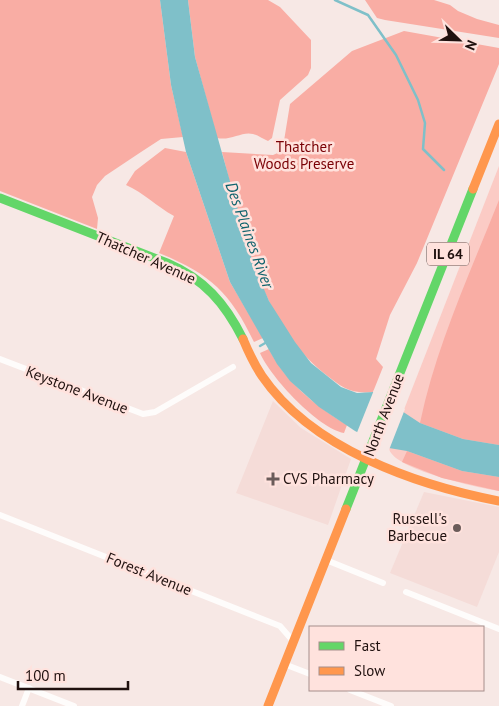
<svg xmlns="http://www.w3.org/2000/svg" width="499" height="706" viewBox="0 0 499 706" font-family="'PT Sans',sans-serif">
<style>
.built{fill:#f5dcd8}
.green{fill:#fbcbc5}
.forest{fill:#f9ada4}
.water{fill:#7fc0c9}
.pier{fill:#f7e8e5}
.lines{fill:none;stroke-linecap:round;stroke-linejoin:round}
.stream{stroke:#7fc0c9;stroke-width:2.5}
.street{stroke:#fefcfb;stroke-width:6}
.fast{stroke:#63d668;stroke-width:9}
.slow{stroke:#ff974d;stroke-width:9}
.poi-dot{fill:#6b5c5a;stroke:#ffe2dd;stroke-width:2}
.labels{text-anchor:middle;stroke-width:5;stroke-linejoin:round;paint-order:stroke}
.shield{fill:#ffe2dd;stroke:#63504d;stroke-width:1}
.shield-label{font-size:14px;font-weight:bold;fill:#20110f}
.park-label{font-size:15px;fill:#7a0005;stroke:#ffe2dd}
.street-label{font-size:15px;fill:#20110f;stroke:#ffe2dd}
.poi-label{font-size:15px;fill:#20110f;stroke:#ffe2dd;text-anchor:start}
.water-label{font-size:16px;font-style:italic;fill:#0f636d;stroke:#ffe2dd}
</style>
<rect width="100%" height="100%" fill="#f7e8e5"/>
<!-- built -->
<g class="built">
<polygon points="273,401 301,428 351,459 328,525 236,493"/>
<polygon points="424,492 499,507 499,552 477,607 390,573"/>
</g>
<!-- green -->
<path class="green" d="M499,166V491C479,488 391,469 389,448Z"/>
<!-- forest -->
<g class="forest">
<polygon points="0,0 160,0 171,85 183,137 161,139 141,152 105,176 97,185 92,197 98,218 97,229 0,191"/>
<path d="M188,0H268L280,7L311,40V68L308,75L280,100L272,138L268,141C263,139 258,135 253,134C242,131 231,141 217,138L195,57Z"/>
<polygon points="365,0 434,0 450,5 458,11 477,19 499,25 499,38 385,20 377,18"/>
<path d="M404,31L499,48V64L417,263L390,315L376,359L383,367L373,392C350,394 343,388 325,374C260,323 242,228 222,152L273,155L280,152L283,147L290,104L352,51Z"/>
<path d="M165,148L186,152L230,282L263,338L254,342C230,292 210,274 159,253L174,216C156,206 144,193 126,185L135,171Z"/>
<path d="M499,200V445L463,439L420,423C436,346 470,273 499,200Z"/>
<path d="M269,349C286,383 315,405 347,425L344,433C318,428 271,378 260,353Z"/>
<polygon points="407,451 462,471 499,477 499,491 442,478 402,462"/>
</g>
<!-- water -->
<polygon class="water" points="160,0 188,0 195,57 253,263 269,301 295,342 311,363 341,387 357,393 373,392 420,423 463,439 499,445 499,477 462,471 407,451 389,448 355,431 319,407 290,381 277,364 230,282 186,152 171,85"/>
<!-- pier -->
<polygon class="pier" points="374,390 405,409 389,450 356,435"/>
<g class="lines">
<!-- stream -->
<g class="stream">
<polyline points="335,0 368,15 396,55 418,100 425,123 423,149 444,170"/>
<polyline points="260,346 267,342"/>
</g>
<!-- street -->
<g class="street">
<polyline points="0,359 143,414 155,412 233,367"/>
<polyline points="0,515 280,626 293,641"/>
<polyline points="326,560 383,583"/>
<polyline points="406,592 499,629"/>
<polyline points="284,664 310,674"/>
<polyline points="0,677 74,706"/>
<polyline points="350,690 391,706"/>
<polyline points="22,706 29,688"/>
</g>
<!-- fast -->
<g class="fast">
<path d="M0,198L167,263C204,279 225,303 243,339"/>
<polyline points="346,509 473,189"/>
</g>
<!-- slow -->
<g class="slow">
<polyline points="473,189 499,124"/>
<path d="M243,339C248,351 254,364 262,376C312,449 416,485 499,501"/>
<polyline points="268,706 346,509"/>
</g>
</g>
<!-- markers -->
<g class="poi-dot">
<path d="M270.5 471.5h5v5h5v5h-5v5h-5v-5h-5v-5h5z"/>
<circle cx="457" cy="528" r="5"/>
</g>
<g class="labels">
<!-- shield labels -->
<rect class="shield" x="427" y="242.5" width="42" height="23" rx="4"/>
<g class="shield-label">
<text x="448" y="259">IL 64</text>
</g>
<!-- park labels -->
<g class="park-label">
<text x="304" y="152">Thatcher<tspan x="304" dy="17">Woods Preserve</tspan></text>
</g>
<!-- street labels -->
<g class="street-label">
<text transform="translate(146 258) rotate(24)" y="5">Thatcher Avenue</text>
<text transform="translate(77 390) rotate(21)" y="5">Keystone Avenue</text>
<text transform="translate(384 415) rotate(-69)" y="5">North Avenue</text>
<text transform="translate(149 574) rotate(22)" y="5">Forest Avenue</text>
</g>
<!-- poi labels -->
<g class="poi-label">
<text x="283" y="484">CVS Pharmacy</text>
<text x="447" y="524" text-anchor="end">Russell's<tspan x="447" dy="17">Barbecue</tspan></text>
</g>
<!-- water labels -->
<g class="water-label">
<text transform="translate(250 235) rotate(70)" y="6">Des Plaines River</text>
</g>
</g>
<!-- legend -->
<rect x="309" y="626" width="175" height="65" fill="#ffe2dd" stroke="#a68e8b"/>
<rect x="319" y="642" width="25" height="8" fill="#63d668" stroke="#a68e8b"/>
<text x="354" y="651" font-size="15" fill="#20110f">Fast</text>
<rect x="319" y="667" width="25" height="8" fill="#ff974d" stroke="#a68e8b"/>
<text x="354" y="676" font-size="15" fill="#20110f">Slow</text>
<!-- north arrow -->
<g transform="translate(459 40) rotate(113)" stroke="#ffe2dd" stroke-width="4" paint-order="stroke">
<path d="M0-4L9 19L0 12L-9 19Z" fill="#20110f"/>
<text y="-8" font-size="14" font-weight="bold" text-anchor="middle" fill="#20110f">N</text>
</g>
<!-- scale -->
<path d="M18 681v8h110v-8" fill="none" stroke="#20110f" stroke-width="2.5"/>
<text x="25" y="681" font-size="15" fill="#20110f" stroke="#ffe2dd" stroke-width="4" paint-order="stroke">100 m</text>
</svg>
